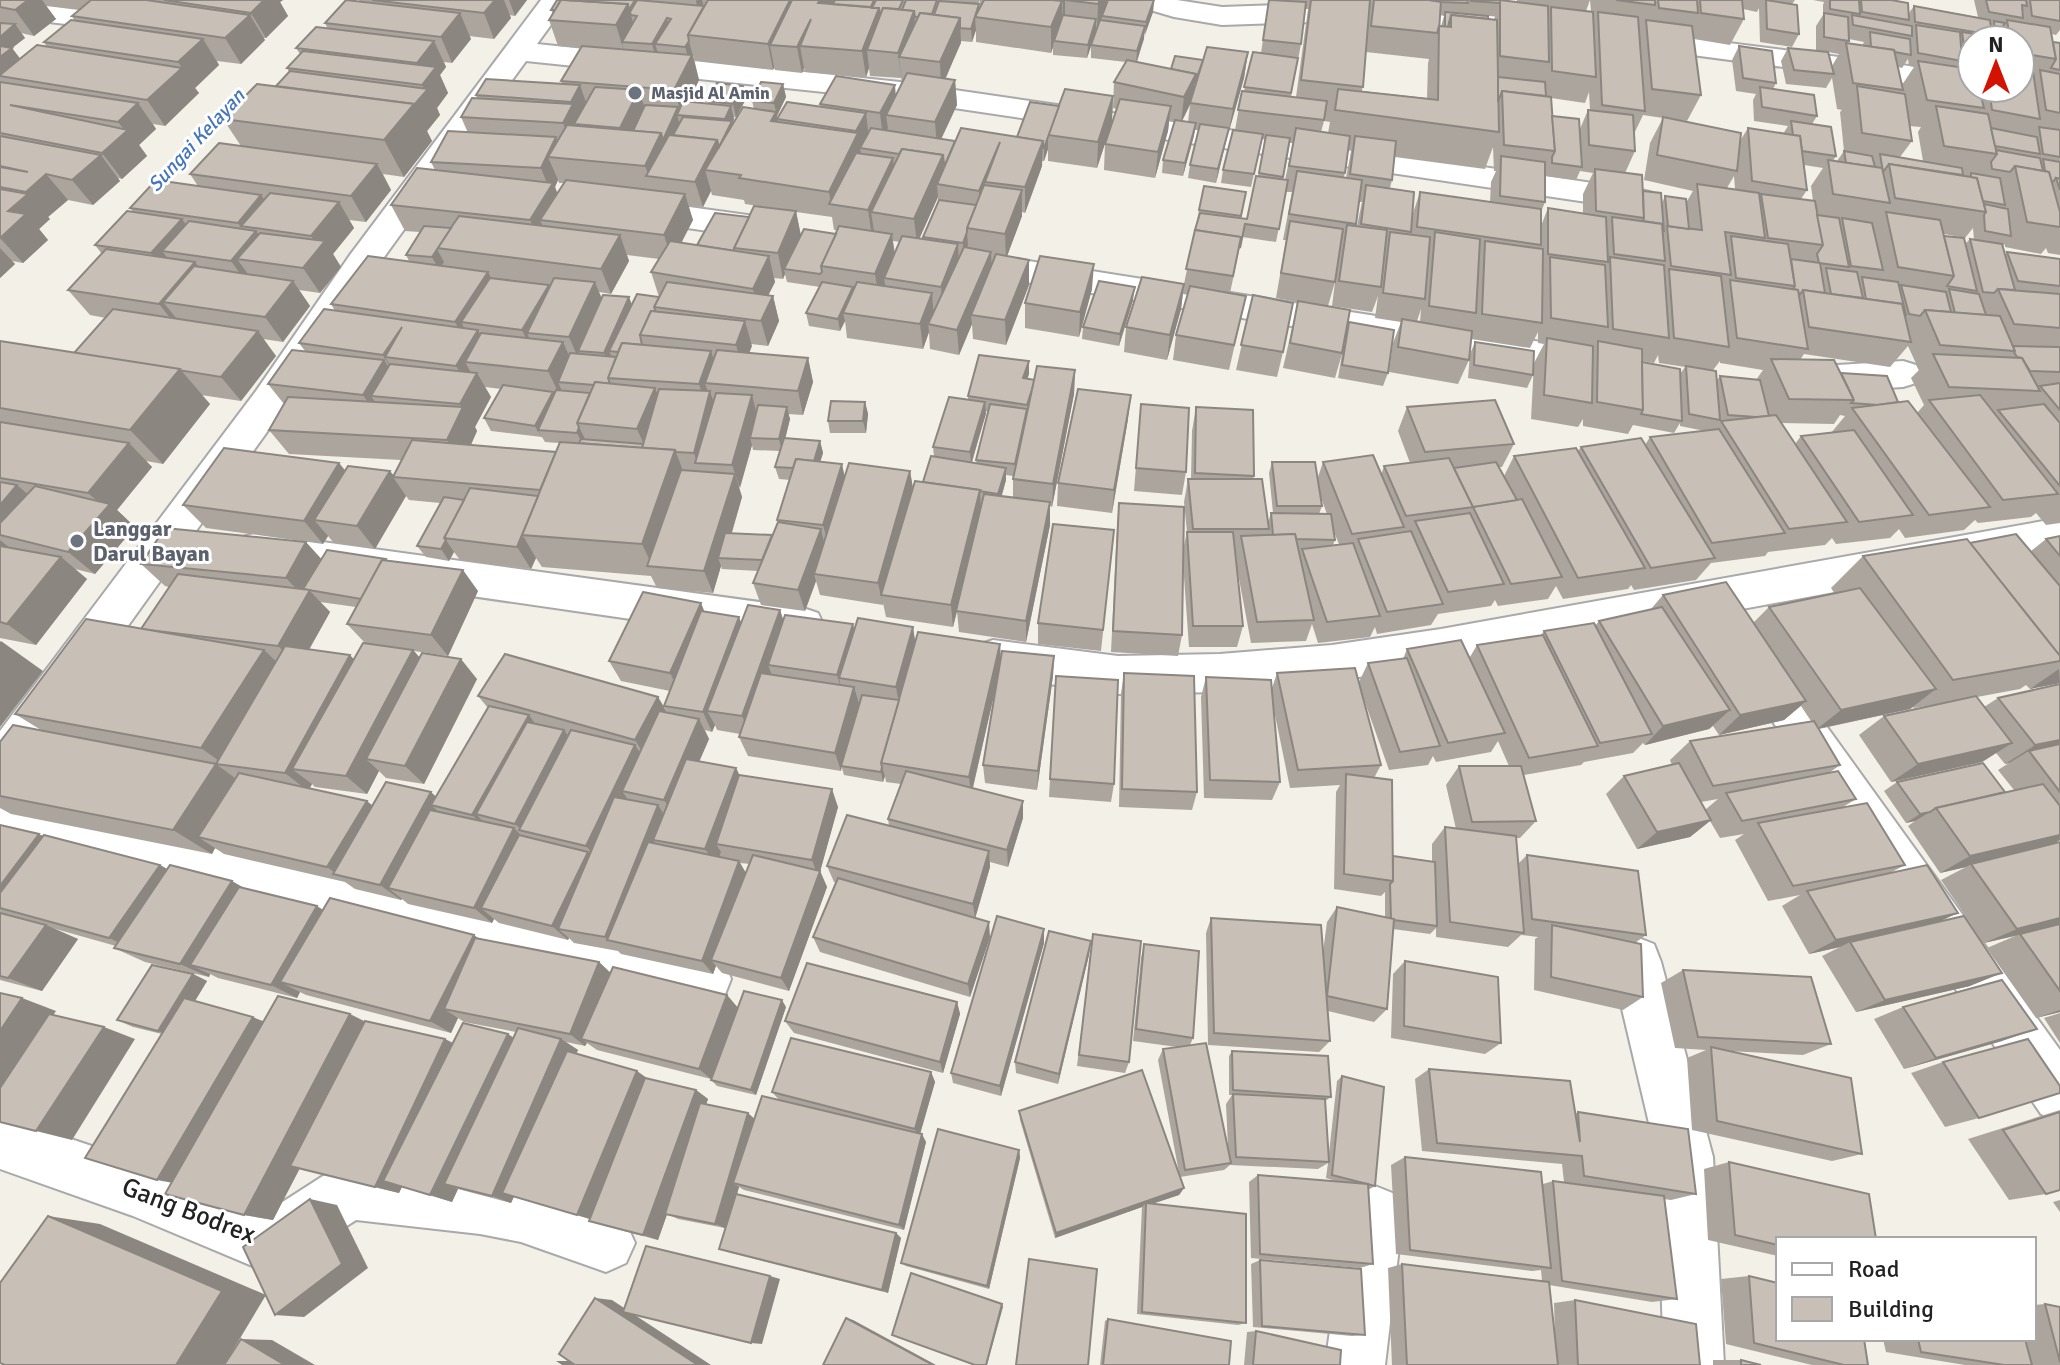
<svg xmlns="http://www.w3.org/2000/svg" width="2060" height="1365" viewBox="0 0 2060 1365" font-family="Signika,sans-serif">
<style>
.lines{fill:none;stroke-linecap:round;stroke-linejoin:round}
.minor-casing{stroke:#a9a9a9;stroke-width:4}
.minor{fill:#fff;fill-rule:evenodd}
.wall{fill:#aca59d;fill-rule:evenodd}
.shaded-wall{fill:#8c8680}
.building{fill:#c8c0b7;stroke:#8c8680;stroke-width:2}
.worship-dot{fill:#6b7280;stroke:#fff;stroke-width:3}
.labels{text-anchor:middle;stroke-width:6;stroke-linejoin:round;paint-order:stroke}
.far-worship-label{font-size:18px;font-weight:bold;fill:#5b616d;stroke:#fff;text-anchor:start}
.far-water-label{font-size:20px;font-style:italic;fill:#4576bb;stroke:#fff}
.worship-label{font-size:22px;font-weight:bold;fill:#5b616d;stroke:#fff;text-anchor:start}
.near-street-label{font-size:26px;fill:#222;stroke:#fff}
</style>
<rect width="100%" height="100%" fill="#f3f0e8"/>
<g class="lines">
<defs>
<g id="minor">
<polygon points="0,0 98,10 108,13 112,19 108,25 98,28 0,16"/>
<polygon points="541,0 569,0 537,44 900,82 1641,190 1653,193 1657,200 1653,207 1641,210 900,100 526,61 374,271 282,411 16,782 0,788 0,731 256,391 350,255"/>
<polygon points="1133,0 1177,0 1222,7 1313,4 1502,17 1512,20 1516,26 1512,32 1502,35 1313,22 1222,25 1174,17 1137,6"/>
<polygon points="1634,31 1972,74 1972,88 1984,88 1972,92 1624,46 1619,40 1624,34"/>
<polygon points="631,199 769,218 781,221 786,229 781,237 769,240 619,218 614,210 619,202"/>
<polygon points="971,252 1598,351 1611,355 1616,364 1611,373 1598,377 959,271 954,263 959,255"/>
<polygon points="1903,361 1916,365 1921,374 1916,383 1903,387 1821,392 1808,388 1803,379 1808,370 1821,366"/>
<polygon points="2060,518 2060,550 1441,665 1332,681 1220,692 1118,694 993,676 978,671 971,658 978,645 993,640 1118,656 1220,654 1332,645 1441,629"/>
<polygon points="257,533 803,608 818,613 824,626 818,639 803,644 257,565 243,561 237,549 243,537"/>
<polygon points="1758,646 1773,652 2060,1050 2060,1122 2041,1114 1743,678 1736,665 1743,652"/>
<polygon points="0,796 309,871 706,954 724,961 731,979 724,997 706,1004 309,917 0,840"/>
<polygon points="1636,937 1654,944 1661,962 1713,1157 1724,1365 1664,1365 1657,1157 1611,962 1618,944"/>
<polygon points="0,1115 136,1161 257,1212 267,1212 323,1176 356,1164 480,1178 521,1186 626,1223 635,1243 626,1263 606,1272 521,1242 480,1234 356,1220 294,1260 274,1268 257,1268 133,1216 0,1169"/>
<polygon points="1375,1186 1395,1194 1403,1214 1385,1365 1325,1365 1347,1214 1355,1194"/>
</g>
</defs>
<!-- minor casing -->
<use href="#minor" class="minor-casing"/>
<!-- minor -->
<use href="#minor" class="minor"/>
</g>
<!-- wall -->
<g class="wall">
<path d="M0,0H283L280,2L288,16L266,38H263L265,40L241,64L217,61L219,65L195,88L199,93L165,126L153,124L156,129L139,145L147,156L122,179L118,178L120,181L93,205L68,200L48,217L50,219L39,229L48,240L23,263L12,261L15,264L0,278ZM46,6L79,10L72,16L74,20L44,42L47,47L20,59L12,48L25,38L21,33L34,36L56,19Z"/>
<polygon points="359,0 527,0 515,16 509,15 511,18 494,39 469,36 471,39 452,63 444,62 446,67 440,75 448,93 437,108 440,115 427,131 432,141 404,177 383,174 391,190 366,222 349,220 354,228 333,254 341,267 320,293 299,290 310,306 283,342 263,339 276,356 241,401 201,395 210,404 163,464 146,461 152,467 117,510 135,527 95,574 75,569 87,579 36,645 0,638 0,341 74,353 106,318 90,315 68,290 102,254 95,245 133,212 130,208 198,186 190,174 241,146 223,119 276,86 289,72 287,68 300,54 296,48 328,29 325,23 360,2"/>
<path d="M557,0H980L978,4L979,9L980,0H1154L1153,12L1144,35L1137,62L1171,69L1203,60L1248,52L1244,78L1228,134L1216,183L1188,178L1190,165L1198,130H1195L1183,176L1162,173L1163,160L1174,122L1169,121L1168,131L1155,178L1104,170L1105,144L1117,109L1113,108L1114,82L1126,62L1091,58V46L1087,58L1053,55V47L1051,53L976,42V30L972,42L961,41L946,78L955,80L957,105L941,139L955,141L1017,137L1059,106L1113,96L1112,122L1097,168L1048,161V149L1044,161H1042V166L1025,213L1022,212V216L1007,256L1029,260V285L1006,345L973,339L972,324L959,355L930,349L929,332L923,349L847,338L845,321L840,331L809,326L806,313L820,287L787,282L785,274L783,279L774,278L775,282L768,295L773,296L779,321L768,346L751,344L749,353L808,358L813,382L803,415L788,414L790,419L785,438L820,441L823,453L820,462L845,478L910,471L913,489L923,482L934,457L933,447L968,399V396L1029,374L1027,379L1034,380L1075,370L1074,394L1052,507L1050,506V525L1026,642L959,632L957,612L953,627L886,617L883,603V605L820,595L816,581L805,611L761,605L753,583L758,571L722,569L721,566L713,593L657,588L651,576L542,567L536,558L531,569L460,560L454,552L449,561L426,557L417,546L440,503L409,500L406,496L375,549L333,542L328,536L323,544L206,528L183,505L339,463L345,470L393,476L401,460L289,454L269,430L284,404L268,384L305,351L299,343L335,311L331,304L409,261L406,255L420,232L405,231L391,205L435,170L431,162L468,133L461,117L477,98L476,95L562,84L561,81L581,48L558,46L549,20L553,14L551,10ZM693,54L694,61L773,70L774,67L775,70L802,73L804,68L805,72L866,77L869,68L870,76L901,78L902,82L896,96L820,104V106L777,119V116L786,97L783,84L752,101L754,109L733,124L734,117H736L746,99L707,101L708,104L688,102L699,80ZM1190,105L1188,122L1182,121ZM558,180L559,183H564L557,193L555,187ZM711,191L712,195L744,200L745,204L787,210L749,217L697,245L681,243L693,220L688,206L703,207ZM938,197V202L923,237V239H919ZM796,212L832,217L834,230H837L836,234L801,235ZM893,241L900,242L895,253ZM627,255L659,259L651,272L659,297L632,304L602,298L599,292L611,294L629,261ZM485,387L501,389L484,418L491,431L542,437L545,442L559,443L556,452L471,445L477,431L475,427L491,397ZM986,411L988,412L976,463H972ZM752,445L753,450L780,451L775,467L779,479L790,480L778,522L772,535L732,533L742,497L739,488ZM1006,475L1013,476V498L1001,497L1006,480Z"/>
<path d="M1269,0H1504L1517,2V0H1590L1586,11H1591L1590,0H1795L1792,4L1799,34L1792,47L1760,42L1759,8L1757,12L1743,9L1744,19L1730,45L1694,39L1701,95L1687,121L1671,119L1740,141L1748,128L1783,134L1788,126L1754,121L1753,100L1756,94L1736,91L1732,60L1739,46L1776,83L1773,89L1817,116L1812,124L1836,156L1833,161H1837L1844,151L1840,112L1842,110L1837,109L1832,78L1826,88L1786,84L1781,61L1788,48L1825,51L1816,50V26L1823,15V5L1824,2L1813,0H1898L1897,1L1909,13L1914,6L1978,17L1974,0H2060V30L2056,35L2052,34L2053,42L2060,43V255L2048,253L2046,248L2041,254L2005,247V244L2003,246L2005,255L2007,252L2060,259V523L2046,525L2036,513L2031,517L1978,523L1975,520L1964,530L1905,538L1899,529L1890,538L1836,544L1832,538L1825,545L1768,552L1765,556L1711,563L1696,580L1634,590L1631,585L1628,589L1563,599L1556,586L1548,599L1498,606L1495,600L1491,606L1438,614L1431,625L1377,634L1375,627L1370,637L1318,643L1312,624L1306,641L1251,643L1237,568L1243,626L1237,647H1189L1183,563L1182,635L1178,656L1111,652L1117,526L1119,503L1183,550L1187,532L1184,502L1188,479H1191L1192,431L1196,407L1254,476L1253,479L1268,523L1271,513H1273L1269,473L1272,462L1317,480L1323,462L1381,475L1384,466L1410,463L1398,431L1407,407L1514,444L1502,467H1499L1504,476L1514,456L1578,451L1581,447L1645,445L1650,437L1705,431L1680,426V423L1674,433L1633,425L1628,434L1583,426V419L1578,427L1531,419L1534,363L1544,344L1538,343V332L1530,348L1471,339L1469,360L1458,384L1389,372L1393,343L1401,322L1375,318L1378,296L1372,312L1332,306L1339,251L1335,282L1328,306L1346,331L1349,322L1388,373L1383,386L1338,378L1342,354L1335,378L1283,368L1298,302L1276,298L1286,240H1283L1292,192H1286L1276,242L1242,237L1230,293L1246,296L1229,370L1173,360L1176,335L1188,295L1183,294L1181,309L1167,360L1124,352L1126,327L1184,284L1199,210L1246,192L1241,219H1247L1258,176L1266,140L1262,139L1251,187L1221,183L1223,170L1235,130L1242,91H1244L1253,52L1261,53ZM1305,9H1308L1296,97H1291L1301,44ZM1440,15L1444,16L1441,26H1440ZM1477,15L1495,16L1494,20ZM1849,39L1864,42L1862,46L1847,43ZM1972,40H2020V88H1972ZM1366,52L1429,59L1428,63L1427,98L1362,91ZM1828,52L1839,54L1832,66ZM1908,59L1909,66L1914,67L1902,85L1898,67L1902,68ZM1589,92L1590,110H1588L1580,129L1552,116L1551,98L1585,103ZM1643,115L1663,118L1650,143L1644,180L1693,191L1686,203L1665,196L1662,203L1643,191L1625,173L1635,151L1634,134ZM1324,121L1330,122L1328,133L1321,132ZM1909,126L1921,127L1918,132L1923,161L1900,157L1912,141ZM1290,143H1293L1285,180H1283ZM1493,147L1494,171H1496L1491,182L1490,202L1420,192L1413,213L1390,188L1392,180L1395,157L1485,169ZM1348,150L1351,151L1346,178H1344ZM1804,165L1823,168L1811,186L1813,201L1801,199L1807,190ZM1546,170V176L1576,180L1580,171L1593,173L1583,194V213L1548,208L1541,226V212L1545,202V173ZM1734,176L1735,189L1727,188ZM1359,202H1362L1357,226H1356ZM1973,228L1974,240L1970,239L1965,244L1944,236V234L1965,238ZM1421,309L1420,322L1417,321ZM1908,346L1919,370L1911,378L1924,405L1917,413L1841,373L1800,360L1804,354L1890,367ZM1658,355L1659,363L1685,367L1680,374L1642,362V361L1654,363ZM1720,361V363L1763,370L1756,380L1720,376L1717,380L1713,370ZM1840,415L1845,416L1831,433L1801,436L1795,444L1781,423L1834,424ZM1320,495L1327,514H1319L1322,506ZM1334,532L1339,544L1333,545L1335,540Z"/>
<polygon points="1092,289 1079,337 1025,328 1025,303"/>
<polygon points="1253,295 1283,352 1277,377 1236,370"/>
<polygon points="1133,300 1119,346 1082,339 1083,327"/>
<polygon points="1475,342 1533,375 1527,388 1468,378 1470,354"/>
<polygon points="865,402 868,414 866,433 830,433 828,421"/>
<polygon points="1141,404 1186,472 1182,495 1134,491"/>
<polygon points="1128,419 1112,513 1057,506 1058,483"/>
<polygon points="1114,530 1101,651 1038,644 1038,623"/>
<path d="M2060,536V683L2030,689L2026,685L2020,689L1977,697L1984,707L1998,698L2060,684V840L2054,843L2060,842V1012L2036,1018L1987,948L2015,936L1984,943L1941,880L1966,867L1940,873L1908,826L1915,821L1906,823L1884,791L1897,782L2005,792L2014,790L1998,770L2009,763L2005,764L1996,753L1982,762L1891,782L1859,735L1884,716L1946,703L1914,708L1913,707L1910,709L1819,729L1840,765L1829,773L1856,799L1843,807L1905,865L1890,873L1938,922L1970,986L1856,1012L1822,956L1840,947L1809,954L1782,906L1800,895L1768,901L1735,840L1744,834L1720,838L1710,821L1690,837L1637,849L1606,794L1624,776L1672,765L1670,760L1690,741L1811,721L1801,706L1784,720L1719,735L1713,726L1709,729L1645,745L1643,743L1633,753L1584,762L1581,765L1524,775L1536,821L1520,838H1516L1518,864L1527,855L1646,935L1635,943L1643,997L1623,1010L1534,990L1535,939L1538,937L1521,935L1508,947L1436,937V928L1430,934L1393,929L1387,1009L1374,1022L1328,1011L1330,1041L1319,1052L1208,1045L1206,933L1211,918L1323,952L1327,922L1337,907L1385,917V892L1381,896L1334,889L1336,792L1340,785L1290,788L1274,710L1280,782L1272,800L1204,798L1201,697L1206,677L1272,688L1277,673L1359,682L1368,663L1403,659L1407,649L1470,657L1477,645L1541,635L1544,631L1595,626L1599,621L1651,609L1663,595L1753,623L1769,607L1835,594L1831,588L1863,556L1970,543L2031,551L2046,539ZM1362,694L1389,770L1428,765L1433,756L1436,762L1491,752L1498,741L1509,766H1459L1446,785L1456,829L1445,827L1432,844V861L1393,856L1374,778L1381,765ZM1718,799L1705,810L1701,802Z"/>
<path d="M321,559L388,561L478,591L448,656L414,651L420,658L477,679L424,784L386,778L379,771L367,794L315,787L312,784L310,788L372,805L436,797L488,708L478,696L658,697L668,713L664,706L670,691L621,681L609,661L705,611L741,623L780,610L783,619L854,631L913,627L915,641L1000,644L1001,661L1054,656L1053,676L1037,790L985,783L983,765L998,677L973,788L1023,801V818L1008,867L990,862V867L975,918L990,937L970,997L820,952L813,937L836,883L834,882L827,866L889,826L888,819L901,784L886,782L885,776L883,782L844,775L842,768L841,771L748,756L739,737L740,734L717,730L715,725L712,732L705,730L709,739L699,762L736,768L739,775L838,807L820,871L827,887L789,991L722,973L716,966L713,974L621,954L618,951L574,943L569,938L568,940L499,923L494,919L492,923L408,904L402,899L401,900L355,889L345,882L224,854L215,848L212,854L11,814L0,808V742L41,730L15,714L141,629L169,587L165,586L141,564ZM320,602L356,607L347,624L365,643L354,659L309,650L330,612ZM740,863L750,864L746,873Z"/>
<polygon points="1124,673 1197,792 1192,810 1119,807 1121,693"/>
<polygon points="1050,779 1114,784 1111,802 1049,797"/>
<polygon points="0,825 160,865 167,869 323,910 599,962 610,973 727,995 738,1008 711,1079 597,1050 587,1043 585,1046 566,1042 578,1050 576,1054 647,1078 696,1090 708,1099 706,1104 754,1119 780,1101 772,1092 931,1072 935,1082 920,1133 926,1142 904,1230 744,1190 739,1187 737,1194 896,1233 901,1238 888,1293 731,1253 719,1249 725,1228 678,1219 667,1214 658,1240 605,1226 589,1221 590,1219 514,1197 511,1203 458,1189 452,1202 402,1187 399,1193 299,1169 273,1220 244,1215 172,1183 162,1034 133,1027 117,1020 193,974 207,981 195,1001 263,1021 365,1021 445,1039 453,1043 508,1034 513,1038 516,1032 464,1022 458,1018 451,1033 306,995 300,992 297,998 218,978 210,974 209,977 145,962 114,948 116,946 52,928 78,939 42,991 0,980"/>
<polygon points="1044,929 1044,943 1001,1096 953,1083 951,1073"/>
<polygon points="1093,934 1129,1062 1125,1073 1077,1066"/>
<polygon points="1144,944 1193,1038 1190,1045 1228,1147 1226,1104 1232,1095 1229,1095 1229,1056 1232,1051 1331,1097 1325,1101 1329,1153 1337,1081 1342,1076 1375,1186 1368,1190 1373,1264 1360,1268 1251,1258 1249,1182 1258,1175 1339,1182 1326,1178 1328,1163 1318,1169 1230,1165 1224,1170 1180,1177 1184,1188 1179,1195 1154,1203 1246,1323 1238,1325 1137,1314 1142,1207 1055,1238 1020,1120 1019,1111 1179,1173 1158,1060 1163,1049 1177,1047 1133,1041 1141,958"/>
<polygon points="1089,955 1058,1084 1016,1073 1015,1062"/>
<polygon points="1405,961 1501,1043 1485,1054 1391,1038 1393,974"/>
<polygon points="1683,970 1831,1044 1803,1055 1728,1051 1862,1154 1832,1161 1692,1130 1687,1058 1706,1050 1675,1048 1661,983"/>
<polygon points="957,1002 960,1014 943,1073 794,1033 785,1021"/>
<polygon points="786,1007 756,1095 717,1086 711,1080"/>
<polygon points="1903,1007 2002,1041 1904,1069 1874,1019"/>
<polygon points="2060,1013 2060,1043 2044,1018"/>
<polygon points="1943,1062 1979,1118 1945,1127 1911,1073"/>
<polygon points="1429,1069 1575,1114 1578,1112 1696,1194 1671,1200 1664,1199 1677,1299 1652,1302 1549,1285 1555,1337 1554,1303 1575,1300 1700,1365 1392,1365 1388,1268 1402,1264 1542,1281 1541,1270 1532,1271 1396,1254 1391,1165 1405,1157 1543,1184 1553,1181 1564,1182 1562,1164 1422,1151 1415,1079"/>
<polygon points="2060,1110 2060,1190 2046,1194 2009,1200 1968,1139"/>
<polygon points="1019,1150 1020,1158 989,1289 906,1266 901,1263"/>
<polygon points="1729,1162 1778,1239 1778,1256 1708,1240 1704,1169"/>
<polygon points="2060,1200 2060,1212 2053,1202"/>
<polygon points="1260,1260 1365,1335 1352,1336 1253,1327 1251,1264"/>
<polygon points="1749,1276 1868,1365 1812,1365 1726,1344 1721,1279"/>
<polygon points="2045,1304 2060,1307 2060,1365 1965,1365 1886,1352 1883,1339 2034,1339 2034,1305"/>
<polygon points="1108,1319 1229,1365 1100,1365 1105,1321"/>
<polygon points="1256,1331 1340,1365 1244,1365 1247,1332"/>
<polygon points="1713,1360 1741,1360 1761,1365 1713,1365"/>
</g>
<!-- shaded-wall -->
<g class="shaded-wall">
<polygon points="28,0 42,0 56,19 34,36 15,10"/>
<polygon points="264,0 283,0 280,2 288,16 266,38 251,13"/>
<polygon points="495,0 504,0 511,18 494,39 484,13"/>
<polygon points="509,0 527,0 515,16"/>
<polygon points="635,0 639,13 631,15 635,30 622,42 624,51 616,25 628,4"/>
<polygon points="697,0 702,0 704,7 699,15 696,1"/>
<polygon points="790,0 792,0 770,45 774,67 773,70 768,44"/>
<polygon points="820,0 836,0 822,29 818,3"/>
<polygon points="1063,0 1073,0 1065,0 1065,19 1062,24"/>
<polygon points="1100,0 1109,0 1097,30 1098,4"/>
<polygon points="1154,0 1153,12 1145,35 1146,22"/>
<polygon points="1062,1 1062,27 1054,41 1053,47 1051,53 1051,27"/>
<polygon points="979,4 980,17 975,17 976,30 972,42 971,29"/>
<polygon points="879,8 882,34 867,50 869,68 866,77 862,51"/>
<polygon points="914,11 916,36 899,57 901,79 898,53"/>
<polygon points="460,13 471,39 452,63 441,37"/>
<polygon points="250,15 265,40 241,64 225,38"/>
<polygon points="667,18 670,32 655,44 658,53 656,57 652,44"/>
<polygon points="960,18 961,43 941,88 940,62"/>
<polygon points="811,19 800,46 804,68 802,73 797,47"/>
<polygon points="1096,19 1096,32 1087,58 1088,45"/>
<polygon points="15,24 25,38 12,48 22,61 0,76 0,37"/>
<polygon points="1145,26 1144,39 1136,64 1137,51"/>
<polygon points="203,39 219,65 195,88 199,93 165,126 147,100 182,68 178,62"/>
<polygon points="434,41 446,67 440,75 448,93 437,108 440,115 427,131 432,141 404,177 384,140 414,104 425,92 422,85 425,81 417,63"/>
<polygon points="689,41 699,80 682,116 674,90 689,60 685,47"/>
<polygon points="1248,52 1244,78 1228,135 1233,109"/>
<polygon points="1196,74 1192,100 1181,123 1184,97"/>
<polygon points="955,80 957,105 937,148 935,122"/>
<polygon points="783,84 786,97 777,116 781,138 771,121 776,112 774,103"/>
<polygon points="580,85 589,111 574,124 579,136 573,149 563,123 572,105 571,102"/>
<polygon points="895,85 897,110 886,115 888,128 883,138 880,113"/>
<polygon points="743,86 746,99 736,117 733,104"/>
<polygon points="639,90 647,116 628,154 620,128"/>
<polygon points="1113,96 1112,122 1097,168 1098,142"/>
<polygon points="138,103 156,129 139,145 147,156 122,179 102,153 126,132 118,122"/>
<polygon points="731,106 734,119 732,123 735,134 728,130 725,119"/>
<polygon points="1171,106 1168,131 1155,178 1158,152"/>
<polygon points="678,107 680,115 677,115 680,125 649,176 645,166 661,133"/>
<polygon points="866,113 869,138 860,148 862,159 831,204 829,192 857,136 856,131"/>
<polygon points="1196,123 1194,136 1183,176 1185,163"/>
<polygon points="1229,128 1226,141 1216,183 1218,169"/>
<polygon points="1048,136 1048,149 1044,161 1044,148"/>
<polygon points="556,137 564,159 548,157 558,180 555,187 563,208 540,220 547,236 541,246 530,220 549,189 541,168"/>
<polygon points="717,140 723,166 705,170 711,191 703,207 695,182"/>
<polygon points="1043,141 1042,166 1025,213 1025,187"/>
<polygon points="1000,142 985,182 986,203 980,216 979,191"/>
<polygon points="101,155 120,181 93,205 72,180"/>
<polygon points="943,155 945,181 937,184 938,197 917,244 914,219"/>
<polygon points="893,158 896,184 871,212 874,231 872,236 868,210"/>
<polygon points="377,164 391,190 366,222 351,196"/>
<polygon points="46,174 68,200 48,217 50,219 39,229 48,240 23,263 0,238 8,211 28,194 26,192"/>
<polygon points="1022,190 1022,216 1006,259 1005,234"/>
<polygon points="685,194 693,220 672,261 664,235"/>
<polygon points="261,195 278,220 241,226 249,239 256,231 274,256 237,259 253,281 249,286 231,261 249,239 238,223"/>
<polygon points="339,202 354,228 333,254 341,267 320,293 303,268 319,249 311,236"/>
<polygon points="796,211 801,237 784,269 785,274 783,279 778,253"/>
<polygon points="182,219 201,245 162,251 178,271 171,278 151,253"/>
<polygon points="967,232 968,245 963,256 963,243"/>
<polygon points="892,234 895,260 884,278 885,285 879,299 875,274"/>
<polygon points="620,235 629,261 611,294 601,269"/>
<polygon points="958,244 959,270 943,312 941,287"/>
<polygon points="0,248 15,264 0,278"/>
<polygon points="437,249 444,262 439,270 432,257"/>
<polygon points="991,252 992,277 971,315 972,324 959,355 957,330"/>
<polygon points="769,256 775,282 759,314 753,289"/>
<polygon points="1029,260 1029,285 1006,345 1005,320"/>
<polygon points="195,262 214,288 163,302 182,325 179,329 159,304"/>
<polygon points="1094,264 1092,289 1079,337 1080,312"/>
<polygon points="488,272 501,297 461,322 471,340 478,330 491,355 465,362 474,378 477,373 491,397 475,427 477,431 462,464 447,440 462,408 460,404 469,388 456,366 468,346 455,322"/>
<polygon points="293,281 310,306 283,342 265,317"/>
<polygon points="595,282 605,307 578,351 581,360 580,362 569,337"/>
<polygon points="1184,284 1181,309 1167,360 1170,335"/>
<polygon points="549,285 560,310 527,333 536,352 534,355 522,330"/>
<polygon points="853,287 855,300 843,313 845,321 840,331 838,319"/>
<polygon points="1135,287 1133,300 1119,346 1120,334"/>
<polygon points="932,293 934,318 928,324 929,332 923,349 920,324"/>
<polygon points="773,296 779,321 768,346 761,321"/>
<polygon points="629,297 634,310 609,351 613,359 610,366 604,353"/>
<polygon points="745,321 752,346 743,370 736,345"/>
<polygon points="402,327 385,357 399,379 398,380 383,355"/>
<polygon points="258,331 276,356 241,401 221,377"/>
<polygon points="563,342 574,367 558,382 562,391 560,396 548,371"/>
<polygon points="711,351 719,375 705,383 709,395 710,391 718,416 697,463 694,453 706,406 699,384"/>
<polygon points="808,358 813,382 803,415 798,391"/>
<polygon points="384,360 400,384 371,396 383,413 379,419 363,395"/>
<polygon points="1029,361 1029,374 1023,391 1023,378"/>
<polygon points="180,369 210,404 163,464 130,430"/>
<polygon points="1075,370 1074,394 1052,507 1053,484"/>
<polygon points="655,388 664,412 645,447 637,429"/>
<polygon points="553,392 559,404 538,430 542,438 535,426"/>
<polygon points="752,395 758,419 750,438 752,445 740,488 732,465"/>
<polygon points="1131,395 1128,419 1112,513 1114,490"/>
<polygon points="865,402 868,414 866,433 863,421"/>
<polygon points="985,402 986,414 971,464 970,452"/>
<polygon points="787,407 790,419 782,452 779,439"/>
<polygon points="579,427 585,439 583,445 577,433"/>
<polygon points="820,441 823,453 814,482 811,470"/>
<polygon points="129,443 152,467 117,510 135,527 95,574 68,552 106,509 88,493"/>
<polygon points="675,450 688,484 653,567 642,544"/>
<polygon points="339,463 357,487 314,520 328,536 323,544 304,521"/>
<polygon points="842,464 847,487 829,547 823,525"/>
<polygon points="1006,468 1006,480 999,506 998,494"/>
<polygon points="390,471 395,477 393,477 406,496 375,549 357,526"/>
<polygon points="910,471 914,494 881,595 883,605 878,583"/>
<polygon points="735,474 742,497 724,558 718,558 721,566 713,593 704,571"/>
<polygon points="17,485 44,508 0,535 0,505"/>
<polygon points="980,490 981,513 953,627 951,605"/>
<polygon points="1050,502 1050,525 1026,642 1026,621"/>
<polygon points="821,529 826,551 814,574 816,581 805,611 798,590"/>
<polygon points="523,536 536,558 531,569 517,547"/>
<polygon points="0,540 10,548 0,550"/>
<polygon points="446,540 454,552 449,561 441,549"/>
<polygon points="306,542 326,564 310,591 330,612 299,667 278,646 305,598 286,578"/>
<polygon points="61,557 87,579 36,645 7,624"/>
<polygon points="463,570 478,591 448,656 431,635"/>
<polygon points="701,603 710,625 680,693 670,673"/>
<polygon points="780,610 787,632 768,665 772,675 751,735 742,716"/>
<polygon points="739,617 747,638 707,711 715,725 712,732 703,712"/>
<polygon points="853,624 858,645 839,678 843,695 837,675"/>
<polygon points="913,627 916,648 899,704 896,687"/>
<polygon points="1,641 43,671 0,727 0,642"/>
<polygon points="1000,644 1001,665 971,795 969,777"/>
<polygon points="264,650 295,679 225,765 201,748"/>
<polygon points="413,650 431,671 366,759 379,771 367,794 346,776"/>
<polygon points="350,655 369,676 292,769 312,784 308,791 285,773"/>
<polygon points="1054,656 1053,676 1037,790 1038,771"/>
<polygon points="461,659 477,679 424,784 405,766"/>
<polygon points="2059,669 2060,683 2030,689"/>
<polygon points="854,687 860,707 841,766 841,771 835,753"/>
<polygon points="1936,689 1910,709 1817,729 1841,710"/>
<polygon points="658,697 669,717 647,759 635,740"/>
<polygon points="1806,701 1784,720 1719,735 1740,715"/>
<polygon points="1730,710 1709,729 1645,745 1663,726"/>
<polygon points="529,715 543,735 476,814 491,829 490,832 472,815"/>
<polygon points="699,719 709,739 675,817 664,800"/>
<polygon points="564,730 578,749 522,830 515,824"/>
<polygon points="2060,740 2060,751 2029,751 2009,763 2005,764 2035,745"/>
<polygon points="2012,743 1982,762 1891,782 1918,764"/>
<polygon points="635,745 647,764 622,791 629,801 600,862 586,846"/>
<polygon points="216,764 251,790 198,837 215,848 212,854 173,830"/>
<polygon points="882,767 885,776 883,782 881,772"/>
<polygon points="736,768 745,786 716,844 721,852 716,866 705,849"/>
<polygon points="832,789 838,807 820,872 820,871 827,887 789,991 781,978 818,876 812,860"/>
<polygon points="431,792 449,809 431,805 445,818 388,888 402,899 401,900 380,885"/>
<polygon points="367,801 387,818 338,875 327,867"/>
<polygon points="1023,801 1023,818 1008,867 1007,850"/>
<polygon points="658,805 669,822 653,840 660,848 609,941 605,937"/>
<polygon points="1930,812 1915,821 1906,823 1920,814"/>
<polygon points="1711,820 1690,837 1637,849 1657,832"/>
<polygon points="514,828 530,845 481,908 494,919 492,923 474,908"/>
<polygon points="39,834 70,851 0,908 0,886"/>
<polygon points="2060,835 2060,840 2046,848 1971,864 1966,867 1940,873 1970,856"/>
<polygon points="989,851 990,867 975,919 973,904"/>
<polygon points="588,852 602,868 558,929 569,938 568,940 552,926"/>
<polygon points="739,861 748,877 711,960 716,966 713,974 702,961"/>
<polygon points="160,865 188,881 140,952 109,938"/>
<polygon points="232,881 258,896 190,965 210,974 209,977 180,964"/>
<polygon points="317,906 340,921 280,982 300,992 297,998 271,985"/>
<polygon points="1958,913 1928,927 1850,942 1840,947 1809,954 1836,940"/>
<polygon points="2060,918 2060,925 1984,943 2017,929"/>
<polygon points="989,922 990,937 970,997 968,984"/>
<polygon points="46,925 78,939 42,991 8,978"/>
<polygon points="1044,929 1044,943 1001,1096 1000,1086"/>
<polygon points="474,935 493,949 444,1009 458,1018 451,1033 430,1021"/>
<polygon points="1091,941 1089,955 1058,1084 1059,1074"/>
<polygon points="599,962 613,975 581,1039 587,1043 585,1046 570,1034"/>
<polygon points="2002,973 1970,986 1856,1012 1885,1000"/>
<polygon points="193,974 207,981 173,1037 158,1031"/>
<polygon points="727,995 738,1008 711,1079 699,1069"/>
<polygon points="22,998 56,1011 0,1096 0,1031"/>
<polygon points="782,1000 786,1007 756,1095 751,1090"/>
<polygon points="957,1002 960,1014 943,1073 940,1062"/>
<polygon points="2060,1010 2060,1012 2036,1018"/>
<polygon points="350,1014 374,1026 273,1220 244,1215"/>
<polygon points="253,1017 280,1029 189,1186 157,1180"/>
<polygon points="104,1027 135,1039 72,1140 36,1131"/>
<polygon points="2037,1029 2002,1041 1904,1069 1936,1058"/>
<polygon points="508,1034 526,1046 444,1184 458,1189 452,1202 430,1195"/>
<polygon points="445,1039 465,1050 399,1193 375,1187"/>
<polygon points="561,1039 578,1050 511,1203 492,1196"/>
<polygon points="637,1071 651,1081 593,1220 577,1215"/>
<polygon points="931,1072 935,1082 919,1138 915,1129"/>
<polygon points="696,1090 708,1099 658,1240 643,1235"/>
<polygon points="748,1113 758,1122 733,1183 739,1187 727,1229 715,1224"/>
<polygon points="922,1134 926,1142 904,1230 899,1225"/>
<polygon points="1019,1150 1020,1158 989,1289 987,1286"/>
<polygon points="1184,1188 1179,1195 1146,1206 1146,1203 1142,1207 1055,1238 1056,1233"/>
<polygon points="310,1199 337,1205 368,1268 304,1317 275,1315"/>
<polygon points="48,1216 100,1224 266,1295 224,1365 176,1365"/>
<polygon points="896,1233 901,1238 888,1293 882,1290"/>
<polygon points="770,1276 780,1279 762,1344 751,1343"/>
<polygon points="595,1298 612,1300 711,1365 698,1365"/>
<polygon points="1002,1304 1003,1307 987,1365 986,1365"/>
<polygon points="846,1318 853,1320 936,1365 933,1365"/>
<polygon points="241,1339 272,1340 315,1365 285,1365"/>
<polygon points="556,1361 575,1361 580,1365 562,1365"/>
</g>
<!-- building -->
<g class="building">
<polygon points="0,0 28,0 15,10 0,7"/>
<polygon points="91,0 146,0 250,15 225,38 72,16"/>
<polygon points="164,0 264,0 251,13"/>
<polygon points="346,0 460,13 441,37 325,23"/>
<polygon points="372,0 495,0 484,13"/>
<polygon points="557,0 561,0 555,10 551,10"/>
<polygon points="561,0 564,0 628,4 616,25 549,20"/>
<polygon points="564,0 635,0 629,10 628,4"/>
<polygon points="637,0 704,6 688,35 689,41 685,47 655,44 671,19 667,18 652,44 622,42 637,16 631,15 630,12"/>
<polygon points="708,0 790,0 768,44 688,35"/>
<polygon points="792,0 820,0 818,3 879,8 862,51 800,46 811,19 797,47 770,45"/>
<polygon points="835,0 874,0 871,7 833,4"/>
<polygon points="876,0 903,0 899,9 883,8 880,16 879,8 872,8"/>
<polygon points="906,0 937,0 932,14 920,13 918,17 915,17 914,11 902,10"/>
<polygon points="984,0 1052,0 1062,1 1051,27 975,17"/>
<polygon points="1065,0 1100,0 1098,4"/>
<polygon points="1108,0 1154,0 1146,22 1102,16"/>
<polygon points="1269,0 1306,2 1301,44 1263,40"/>
<polygon points="1311,0 1370,0 1363,87 1301,80"/>
<polygon points="1374,0 1429,0 1441,1 1439,31 1439,26 1437,33 1371,26"/>
<polygon points="1429,0 1467,0 1468,3 1441,2"/>
<polygon points="1470,0 1504,0 1504,1 1500,0 1500,3 1471,1"/>
<polygon points="1500,0 1548,6 1549,62 1500,56"/>
<polygon points="1616,0 1655,0 1655,5"/>
<polygon points="1658,0 1697,0 1698,13 1659,8"/>
<polygon points="1700,0 1742,0 1744,19 1701,13"/>
<polygon points="1766,0 1797,5 1799,34 1767,29"/>
<polygon points="1830,0 1859,0 1860,14 1830,9"/>
<polygon points="1861,0 1891,0 1908,3 1909,20 1862,12"/>
<polygon points="1986,0 2026,0 2027,6 2022,5 2023,18 1989,12"/>
<polygon points="2030,0 2060,0 2060,21 2032,16"/>
<polygon points="939,1 979,4 971,29 960,28 960,18 934,15"/>
<polygon points="1914,6 1990,20 1992,35 1915,22"/>
<polygon points="1551,7 1593,12 1596,77 1552,71"/>
<polygon points="883,8 914,11 898,53 867,50"/>
<polygon points="1445,12 1488,16 1488,19 1451,15 1448,27 1445,27"/>
<polygon points="1598,12 1638,17 1645,111 1602,105"/>
<polygon points="920,13 960,18 940,62 899,57"/>
<polygon points="1824,13 1848,17 1849,41 1824,37"/>
<polygon points="1063,15 1096,19 1088,45 1054,41"/>
<polygon points="1451,15 1497,20 1499,132 1335,110 1338,89 1438,100 1439,26 1451,27"/>
<polygon points="1852,15 1912,26 1912,36 1853,25"/>
<polygon points="71,20 203,39 178,62 44,42"/>
<polygon points="1100,20 1145,26 1137,51 1091,45"/>
<polygon points="1646,20 1692,26 1701,95 1652,89"/>
<polygon points="2007,20 2050,27 2056,59 2020,53 2020,40 2010,40"/>
<polygon points="1994,21 2005,23 1999,31 1995,30"/>
<polygon points="0,23 15,24 0,37"/>
<polygon points="1916,25 1960,32 1962,61 1918,53"/>
<polygon points="316,27 434,41 417,63 296,48"/>
<polygon points="1870,32 1910,39 1911,55 1895,52 1894,50 1871,47"/>
<polygon points="1962,32 1994,37 1995,40 1972,40 1972,62 1966,61"/>
<polygon points="2053,42 2060,43 2060,70 2051,68 2056,59"/>
<polygon points="1846,43 1894,50 1903,90 1853,83"/>
<polygon points="37,45 182,68 147,100 0,76 0,75"/>
<polygon points="0,46 12,48 0,57"/>
<polygon points="582,46 692,55 674,90 561,81"/>
<polygon points="1739,46 1772,51 1776,83 1743,78"/>
<polygon points="1207,47 1248,52 1233,109 1190,103"/>
<polygon points="1788,48 1828,52 1834,74 1794,70"/>
<polygon points="303,51 436,67 422,85 287,68"/>
<polygon points="1253,52 1298,58 1291,93 1244,87"/>
<polygon points="1175,56 1203,60 1195,83 1196,74 1171,69"/>
<polygon points="1127,60 1196,74 1184,97 1114,82"/>
<polygon points="1918,61 1972,69 1972,88 1979,88 1984,108 1927,100"/>
<polygon points="2020,69 2033,71 2040,119 1992,110 1989,88 2020,88"/>
<polygon points="2040,70 2060,74 2060,113 2046,110"/>
<polygon points="290,71 428,89 414,105 414,104 276,86"/>
<polygon points="907,73 955,80 935,122 886,115"/>
<polygon points="836,76 895,85 880,113 820,104"/>
<polygon points="1498,77 1545,82 1546,96 1502,91 1498,102"/>
<polygon points="486,79 580,85 571,102 476,95"/>
<polygon points="0,82 138,103 118,122 10,105 128,130 102,153 0,133"/>
<polygon points="761,82 783,84 774,103 752,101"/>
<polygon points="717,83 743,86 733,104 707,101"/>
<polygon points="257,84 414,104 384,140 223,119"/>
<polygon points="1857,86 1905,94 1912,141 1862,133"/>
<polygon points="595,87 639,90 620,128 574,124"/>
<polygon points="1760,87 1814,95 1817,116 1762,107"/>
<polygon points="1065,89 1113,96 1098,142 1048,135"/>
<polygon points="1242,91 1327,101 1324,120 1238,110"/>
<polygon points="1502,91 1551,97 1555,151 1504,145"/>
<polygon points="472,98 573,104 563,123 461,117"/>
<polygon points="1120,99 1171,106 1158,152 1105,144"/>
<polygon points="683,101 731,106 725,119 677,115"/>
<polygon points="787,102 866,113 856,131 777,119"/>
<polygon points="1030,102 1059,106 1044,148 1043,148 1043,141 1017,137"/>
<polygon points="645,105 678,107 663,140 661,133 633,131"/>
<polygon points="1936,106 1988,114 1997,154 1944,146"/>
<polygon points="743,107 776,112 771,121 858,133 829,192 739,178 741,175 705,170"/>
<polygon points="1588,110 1633,115 1635,151 1589,145"/>
<polygon points="1552,116 1579,119 1582,167 1552,163 1552,157 1555,151"/>
<polygon points="683,117 732,121 719,147 717,140 673,135"/>
<polygon points="1663,117 1741,133 1737,171 1657,155"/>
<polygon points="1175,120 1196,123 1185,163 1163,160"/>
<polygon points="1791,121 1831,127 1836,156 1802,151 1800,136 1793,135"/>
<polygon points="1200,124 1229,128 1218,169 1190,165"/>
<polygon points="567,125 661,133 645,166 548,157"/>
<polygon points="2039,127 2060,130 2060,157 2043,154"/>
<polygon points="871,128 955,141 945,165 944,164 943,155 902,149 899,154 860,148"/>
<polygon points="961,128 1043,141 1025,187 985,182 1000,142 979,191 937,184"/>
<polygon points="1296,128 1350,136 1345,173 1289,166"/>
<polygon points="1748,128 1800,136 1807,190 1752,181"/>
<polygon points="1991,128 2037,137 2040,154 1995,146"/>
<polygon points="1233,130 1263,134 1254,174 1223,170"/>
<polygon points="448,131 556,137 541,168 431,162"/>
<polygon points="669,135 717,140 695,182 646,176"/>
<polygon points="1266,135 1290,138 1283,177 1259,173"/>
<polygon points="0,136 101,155 72,180 46,174 26,192 0,187 0,167 28,172 0,166"/>
<polygon points="1355,136 1396,141 1392,180 1350,174"/>
<polygon points="219,143 377,164 351,196 190,174"/>
<polygon points="902,149 943,155 914,219 871,212"/>
<polygon points="1996,150 2040,158 2043,171 2015,166 2010,172 1992,169 1991,162 1997,154"/>
<polygon points="1844,151 1872,156 1875,167 1846,163"/>
<polygon points="856,153 893,158 868,210 829,204"/>
<polygon points="1880,154 1962,168 1963,175 1889,164 1883,172"/>
<polygon points="1501,156 1545,162 1545,202 1500,196"/>
<polygon points="2043,159 2060,162 2060,179 2056,178 2052,183 2049,172 2045,171"/>
<polygon points="1828,160 1882,168 1890,203 1833,194"/>
<polygon points="1889,164 1977,178 1986,212 1895,198"/>
<polygon points="2015,166 2049,172 2060,212 2060,227 2027,222"/>
<polygon points="417,168 553,183 530,220 391,205"/>
<polygon points="1595,169 1642,175 1644,218 1596,211"/>
<polygon points="1297,171 1362,180 1356,224 1289,214"/>
<polygon points="1971,173 2000,178 2005,205 1983,201 1977,178 1971,177"/>
<polygon points="1256,176 1288,180 1279,229 1245,224 1240,248 1241,237 1195,230 1200,213 1247,219"/>
<polygon points="2056,178 2060,179 2060,190"/>
<polygon points="156,180 261,195 238,223 130,208"/>
<polygon points="566,180 685,194 664,235 540,220"/>
<polygon points="1697,184 1759,193 1765,238 1725,232 1731,275 1671,266 1667,226 1702,230"/>
<polygon points="984,185 1022,190 1005,234 967,228"/>
<polygon points="1366,185 1414,192 1411,232 1361,224"/>
<polygon points="1204,186 1246,192 1241,216 1199,210"/>
<polygon points="0,189 28,194 8,211 26,214 0,238"/>
<polygon points="1643,191 1661,193 1664,232 1662,224 1643,221 1644,218"/>
<polygon points="1420,192 1541,209 1541,245 1417,227"/>
<polygon points="270,193 339,202 311,236 241,226"/>
<polygon points="1761,194 1815,201 1823,245 1768,238"/>
<polygon points="1665,196 1686,199 1689,229 1668,226"/>
<polygon points="939,200 976,205 967,228 967,232 963,243 923,237"/>
<polygon points="1984,204 2008,209 2011,236 1985,231 1984,215 1986,212"/>
<polygon points="754,206 796,211 778,253 734,248"/>
<polygon points="1548,208 1606,217 1608,262 1548,254"/>
<polygon points="127,211 182,219 151,253 95,245"/>
<polygon points="1886,212 1940,220 1954,276 1898,267"/>
<polygon points="715,213 749,217 734,248 734,251 697,245"/>
<polygon points="1817,215 1839,218 1849,267 1819,263 1817,254 1823,245"/>
<polygon points="459,216 620,235 601,269 437,248"/>
<polygon points="1612,217 1662,224 1665,261 1614,254"/>
<polygon points="1842,218 1872,223 1883,270 1851,266"/>
<polygon points="189,221 256,231 231,261 162,251"/>
<polygon points="1290,221 1343,229 1335,282 1281,273"/>
<polygon points="1347,225 1387,230 1381,287 1339,281"/>
<polygon points="424,226 451,228 432,257 406,255"/>
<polygon points="839,226 892,234 875,274 821,266"/>
<polygon points="804,229 836,234 821,266 822,272 820,274 784,269"/>
<polygon points="1195,230 1241,237 1233,276 1186,269"/>
<polygon points="1390,232 1430,237 1425,299 1383,293"/>
<polygon points="1435,232 1480,239 1476,313 1429,306"/>
<polygon points="260,233 325,241 303,268 237,259"/>
<polygon points="902,236 958,244 941,287 884,278"/>
<polygon points="1731,236 1788,244 1795,286 1736,278"/>
<polygon points="1944,236 1964,238 1977,291 1947,286 1954,276"/>
<polygon points="1970,239 2002,244 2015,290 1998,289 1994,293 1983,292"/>
<polygon points="670,241 769,256 753,289 651,272"/>
<polygon points="1485,241 1543,249 1542,323 1482,314"/>
<polygon points="964,247 991,252 957,330 928,324"/>
<polygon points="106,249 195,262 159,304 68,290"/>
<polygon points="2007,252 2060,259 2060,286 2018,281"/>
<polygon points="996,254 1029,260 1005,320 971,315"/>
<polygon points="368,256 488,272 455,322 331,304"/>
<polygon points="1040,256 1094,264 1080,312 1025,303"/>
<polygon points="1550,257 1605,265 1608,327 1551,318"/>
<polygon points="1610,257 1664,265 1669,338 1613,329"/>
<polygon points="1791,259 1820,263 1825,293 1803,290 1799,296 1798,290 1793,289 1795,286"/>
<polygon points="194,266 293,281 265,317 163,302"/>
<polygon points="1826,268 1857,272 1863,298 1831,294"/>
<polygon points="1669,269 1721,276 1729,347 1674,338"/>
<polygon points="1142,277 1184,284 1170,335 1126,327"/>
<polygon points="1862,277 1898,282 1906,315 1904,315 1902,304 1866,299"/>
<polygon points="490,278 549,285 522,330 461,322"/>
<polygon points="554,278 595,282 569,337 527,333"/>
<polygon points="1730,280 1798,290 1808,349 1737,338"/>
<polygon points="1099,281 1135,287 1120,334 1083,327"/>
<polygon points="667,282 773,296 761,321 654,307"/>
<polygon points="822,282 853,287 838,319 806,313"/>
<polygon points="857,282 932,293 920,324 843,313"/>
<polygon points="1901,285 1946,292 1951,312 1925,310 1920,316 1909,314"/>
<polygon points="1190,286 1246,296 1234,345 1176,335"/>
<polygon points="1949,289 1979,294 1986,315 1955,313"/>
<polygon points="1998,289 2060,294 2060,328 2014,324"/>
<polygon points="1803,290 1902,304 1911,342 1809,327"/>
<polygon points="637,294 659,297 654,307 656,312 651,311 640,335 642,345 622,343 618,352 609,351"/>
<polygon points="603,295 629,297 604,353 578,351"/>
<polygon points="1253,295 1293,303 1283,352 1241,345"/>
<polygon points="1298,301 1350,310 1342,353 1290,343"/>
<polygon points="113,309 258,331 221,377 74,353"/>
<polygon points="324,309 478,330 456,366 385,357 402,327 383,355 299,343"/>
<polygon points="1925,310 2000,316 2015,351 1940,345"/>
<polygon points="651,311 745,321 736,345 640,335"/>
<polygon points="1402,319 1472,331 1469,360 1398,347"/>
<polygon points="1349,322 1394,330 1388,373 1342,365"/>
<polygon points="481,333 563,342 548,371 465,362"/>
<polygon points="1547,338 1593,346 1592,403 1544,395"/>
<polygon points="0,341 180,369 130,430 0,408"/>
<polygon points="1598,341 1642,349 1643,410 1597,402"/>
<polygon points="1475,342 1534,351 1533,375 1474,365"/>
<polygon points="622,343 711,351 699,384 608,378"/>
<polygon points="2013,346 2060,347 2060,372 2030,371 2022,358 2017,357 2014,352 2015,351"/>
<polygon points="292,350 384,360 363,395 268,384"/>
<polygon points="717,350 808,358 798,391 705,383"/>
<polygon points="570,353 616,357 608,378 610,384 595,382 594,385 558,382"/>
<polygon points="1933,354 2022,358 2040,391 1949,387"/>
<polygon points="979,355 1029,361 1023,378 1035,380 1027,405 968,396"/>
<polygon points="1771,359 1834,360 1854,400 1789,399"/>
<polygon points="1642,362 1680,369 1682,421 1641,414 1643,410"/>
<polygon points="390,364 477,373 460,404 371,396"/>
<polygon points="1037,366 1075,370 1053,484 1013,479"/>
<polygon points="1686,366 1716,371 1720,420 1689,414"/>
<polygon points="1841,373 1887,376 1898,402 1878,405 1851,403 1854,400"/>
<polygon points="1720,376 1760,380 1769,416 1756,417 1728,415"/>
<polygon points="595,382 655,388 637,429 577,423"/>
<polygon points="2060,383 2060,410 2040,386"/>
<polygon points="503,385 553,392 535,426 484,418"/>
<polygon points="659,389 710,391 694,453 676,452 675,450 642,448"/>
<polygon points="1078,389 1131,395 1114,490 1058,483"/>
<polygon points="556,390 590,393 577,423 579,427 577,433 538,430"/>
<polygon points="716,393 752,395 732,465 695,463"/>
<polygon points="1980,395 2058,494 2003,500 1929,400"/>
<polygon points="288,397 463,407 447,440 269,430"/>
<polygon points="949,397 985,402 970,452 933,447"/>
<polygon points="1495,400 1514,444 1425,452 1407,407"/>
<polygon points="831,401 865,402 863,421 828,421"/>
<polygon points="1908,401 1990,507 1929,515 1852,408"/>
<polygon points="990,404 1027,409 1015,464 976,460"/>
<polygon points="1141,404 1189,408 1186,472 1136,468"/>
<polygon points="2044,404 2060,423 2060,486 1998,410"/>
<polygon points="758,405 787,407 779,439 750,438"/>
<polygon points="1196,407 1253,410 1254,476 1195,473"/>
<polygon points="1776,415 1847,522 1789,529 1721,421"/>
<polygon points="0,422 129,443 88,493 0,478"/>
<polygon points="1719,429 1785,533 1712,543 1650,437"/>
<polygon points="1854,430 1913,515 1859,522 1801,436"/>
<polygon points="784,438 820,441 814,461 796,459 793,468 775,467"/>
<polygon points="1641,438 1715,558 1651,568 1581,447"/>
<polygon points="581,439 643,444 642,448 579,443"/>
<polygon points="412,440 556,452 540,490 393,477"/>
<polygon points="560,442 675,450 642,544 522,535"/>
<polygon points="224,448 339,463 304,521 183,505"/>
<polygon points="1576,448 1645,568 1578,578 1514,456"/>
<polygon points="1373,455 1404,527 1352,534 1323,462"/>
<polygon points="931,456 1006,468 998,494 979,491 980,490 923,482"/>
<polygon points="1449,458 1473,507 1522,499 1562,577 1511,584 1473,507 1406,516 1384,466"/>
<polygon points="796,459 842,464 823,525 777,520"/>
<polygon points="1272,462 1315,462 1322,506 1277,506"/>
<polygon points="1496,462 1517,500 1473,507 1454,468"/>
<polygon points="849,463 910,471 878,583 814,574"/>
<polygon points="348,466 390,471 357,526 314,520"/>
<polygon points="681,470 735,474 704,571 647,566"/>
<polygon points="1188,479 1262,479 1269,529 1193,529"/>
<polygon points="915,481 980,490 951,605 881,595"/>
<polygon points="0,482 17,485 0,505"/>
<polygon points="35,486 110,504 68,552 0,535 0,523"/>
<polygon points="470,488 538,496 517,547 444,538"/>
<polygon points="984,494 1050,502 1026,621 956,611"/>
<polygon points="444,497 464,500 444,538 446,540 441,549 417,546"/>
<polygon points="1119,503 1184,507 1182,635 1113,631"/>
<polygon points="1271,513 1331,514 1335,540 1296,539 1295,534 1273,535"/>
<polygon points="1470,513 1504,584 1448,592 1415,521"/>
<polygon points="778,522 821,529 798,590 753,583"/>
<polygon points="1053,524 1114,530 1103,630 1038,623"/>
<polygon points="165,528 306,542 286,578 141,564"/>
<polygon points="1411,531 1443,604 1387,612 1358,539"/>
<polygon points="1187,532 1233,532 1243,626 1193,626"/>
<polygon points="725,533 772,535 762,560 718,558"/>
<polygon points="1295,534 1314,620 1257,622 1241,536"/>
<polygon points="2016,534 2060,586 2060,656 1970,543"/>
<polygon points="2060,536 2060,556 2046,539"/>
<polygon points="1967,539 2060,656 2060,661 1953,680 1863,556"/>
<polygon points="1353,543 1380,616 1327,622 1302,549"/>
<polygon points="0,546 61,557 7,624 0,622"/>
<polygon points="327,550 386,559 385,561 382,560 361,599 303,589"/>
<polygon points="382,560 463,570 431,635 347,624"/>
<polygon points="178,574 310,590 278,646 141,629"/>
<polygon points="1726,582 1806,701 1740,715 1663,595"/>
<polygon points="1860,588 1936,689 1841,710 1769,607"/>
<polygon points="643,592 701,603 670,673 609,661"/>
<polygon points="748,605 780,610 742,716 707,711"/>
<polygon points="1662,607 1730,710 1663,726 1599,621"/>
<polygon points="701,611 739,617 703,712 664,706"/>
<polygon points="785,615 853,624 837,675 768,665"/>
<polygon points="858,618 913,627 896,687 839,678"/>
<polygon points="86,619 264,650 201,748 15,714"/>
<polygon points="1594,623 1652,734 1600,743 1544,631"/>
<polygon points="918,632 1000,644 969,777 881,763"/>
<polygon points="1543,635 1598,746 1529,758 1477,645"/>
<polygon points="1461,640 1505,733 1448,743 1407,649"/>
<polygon points="363,643 413,650 346,776 292,769"/>
<polygon points="285,646 350,655 285,773 216,764"/>
<polygon points="1002,651 1054,656 1038,771 983,765"/>
<polygon points="422,653 461,659 405,766 366,759"/>
<polygon points="505,654 658,697 635,740 478,696"/>
<polygon points="1407,658 1440,746 1400,752 1368,663"/>
<polygon points="1355,668 1381,765 1298,770 1277,673"/>
<polygon points="761,673 854,687 835,753 739,737"/>
<polygon points="1124,673 1194,676 1197,792 1122,789"/>
<polygon points="1056,676 1118,680 1114,784 1050,779"/>
<polygon points="1206,677 1271,680 1280,782 1210,780"/>
<polygon points="2060,684 2060,740 2035,745 1998,698"/>
<polygon points="862,695 899,700 881,763 882,767 881,772 841,766"/>
<polygon points="1976,696 2012,743 1918,764 1884,716"/>
<polygon points="489,706 529,715 472,815 431,805"/>
<polygon points="659,711 699,719 664,800 622,791"/>
<polygon points="1814,721 1840,765 1713,786 1690,741"/>
<polygon points="527,722 564,730 515,824 476,814"/>
<polygon points="13,725 216,764 173,830 0,796 0,742"/>
<polygon points="571,730 635,745 586,846 519,830"/>
<polygon points="2060,744 2060,792 2029,751"/>
<polygon points="686,759 736,768 705,849 653,840"/>
<polygon points="1679,763 1711,820 1657,832 1624,776"/>
<polygon points="1983,763 2005,792 1936,808 1930,812 1920,814 1897,782"/>
<polygon points="1459,766 1521,766 1536,821 1472,822"/>
<polygon points="906,771 1023,801 1007,850 888,819"/>
<polygon points="1838,771 1856,799 1742,821 1726,793"/>
<polygon points="239,773 367,801 327,867 198,837"/>
<polygon points="1346,774 1392,780 1393,881 1344,874"/>
<polygon points="739,775 832,789 812,860 716,844"/>
<polygon points="386,782 431,792 380,885 333,874"/>
<polygon points="2043,784 2060,806 2060,835 1970,856 1936,808"/>
<polygon points="614,797 658,805 605,937 558,929"/>
<polygon points="1867,803 1905,865 1793,886 1758,823"/>
<polygon points="430,810 514,828 474,908 388,888"/>
<polygon points="847,815 989,851 973,904 827,866"/>
<polygon points="0,825 39,834 0,886"/>
<polygon points="1445,827 1516,836 1524,933 1450,922"/>
<polygon points="44,835 160,865 109,938 0,908 0,893"/>
<polygon points="519,835 588,852 552,926 481,908"/>
<polygon points="648,842 739,861 702,961 607,940"/>
<polygon points="2060,842 2060,918 2017,929 1971,864"/>
<polygon points="753,855 820,871 781,978 711,960"/>
<polygon points="1527,855 1638,871 1646,935 1532,919"/>
<polygon points="1393,856 1435,862 1437,926 1394,920 1391,919 1390,884 1393,881"/>
<polygon points="170,865 232,881 180,964 114,948"/>
<polygon points="1927,865 1958,913 1836,940 1807,891"/>
<polygon points="838,878 989,922 968,984 813,937"/>
<polygon points="239,887 317,906 271,985 190,965"/>
<polygon points="330,898 474,935 430,1021 280,982"/>
<polygon points="1337,907 1394,919 1387,1009 1327,996"/>
<polygon points="0,913 46,925 8,978 0,976"/>
<polygon points="997,916 1044,929 1000,1086 951,1073"/>
<polygon points="1964,916 2002,973 1885,1000 1850,942"/>
<polygon points="1211,918 1321,925 1330,1041 1214,1033"/>
<polygon points="2060,924 2060,991 2020,934"/>
<polygon points="1552,925 1641,944 1643,997 1551,977"/>
<polygon points="1049,931 1091,941 1059,1074 1015,1062"/>
<polygon points="1093,934 1141,941 1129,1062 1079,1055"/>
<polygon points="475,938 599,962 570,1034 444,1009"/>
<polygon points="1144,944 1199,951 1193,1038 1136,1029"/>
<polygon points="1405,961 1498,977 1501,1043 1404,1026"/>
<polygon points="807,963 957,1002 940,1062 785,1021"/>
<polygon points="152,965 193,974 158,1031 117,1020"/>
<polygon points="613,967 727,995 699,1069 581,1039"/>
<polygon points="1683,970 1811,977 1831,1044 1698,1037"/>
<polygon points="2002,980 2037,1029 1936,1058 1903,1007"/>
<polygon points="744,991 782,1000 751,1090 711,1080"/>
<polygon points="0,993 22,998 0,1031"/>
<polygon points="278,996 350,1014 244,1215 165,1194"/>
<polygon points="184,998 253,1017 157,1180 85,1158"/>
<polygon points="49,1014 104,1027 36,1131 0,1122 0,1088"/>
<polygon points="365,1021 445,1039 375,1187 290,1166"/>
<polygon points="463,1023 508,1034 430,1195 383,1181"/>
<polygon points="518,1028 561,1039 492,1196 444,1184"/>
<polygon points="791,1038 931,1072 915,1129 772,1092"/>
<polygon points="2028,1039 2060,1086 2060,1093 1979,1118 1943,1062"/>
<polygon points="1206,1043 1231,1163 1185,1170 1163,1049"/>
<polygon points="1711,1047 1851,1078 1862,1154 1717,1121"/>
<polygon points="567,1051 637,1071 577,1215 502,1193"/>
<polygon points="1232,1051 1328,1056 1331,1097 1233,1090"/>
<polygon points="1429,1069 1570,1081 1580,1142 1578,1112 1688,1129 1696,1194 1584,1176 1582,1156 1437,1143"/>
<polygon points="1142,1070 1184,1188 1056,1233 1019,1111"/>
<polygon points="1342,1076 1384,1087 1375,1186 1332,1175"/>
<polygon points="645,1078 696,1090 643,1235 589,1221"/>
<polygon points="1233,1094 1325,1099 1329,1162 1236,1157"/>
<polygon points="762,1096 922,1134 899,1225 733,1183"/>
<polygon points="700,1103 748,1113 715,1224 665,1214"/>
<polygon points="2060,1112 2060,1190 2046,1194 2003,1130"/>
<polygon points="938,1129 1019,1150 987,1286 901,1263"/>
<polygon points="1405,1157 1541,1172 1551,1268 1410,1250"/>
<polygon points="1729,1162 1869,1194 1876,1239 1778,1239 1778,1245 1735,1235"/>
<polygon points="1258,1175 1368,1184 1373,1264 1260,1254"/>
<polygon points="1553,1181 1664,1196 1677,1299 1562,1281"/>
<polygon points="736,1194 896,1233 882,1290 719,1249"/>
<polygon points="310,1199 342,1264 275,1315 243,1247"/>
<polygon points="1146,1203 1246,1214 1246,1323 1142,1312"/>
<polygon points="48,1216 222,1291 176,1365 5,1365 0,1363 0,1283"/>
<polygon points="646,1246 770,1276 751,1343 623,1312"/>
<polygon points="1029,1259 1097,1269 1088,1365 1016,1365"/>
<polygon points="1260,1260 1361,1269 1365,1335 1262,1326"/>
<polygon points="1402,1264 1549,1282 1558,1365 1407,1365"/>
<polygon points="911,1273 1002,1304 986,1365 975,1365 892,1335"/>
<polygon points="1749,1276 1778,1283 1778,1339 1864,1339 1868,1365 1844,1365 1754,1343"/>
<polygon points="595,1298 698,1365 575,1365 559,1354"/>
<polygon points="1575,1300 1696,1324 1700,1365 1578,1365"/>
<polygon points="2045,1304 2060,1307 2060,1362"/>
<polygon points="846,1318 933,1365 823,1365"/>
<polygon points="1108,1319 1231,1341 1229,1365 1103,1365"/>
<polygon points="1256,1331 1341,1350 1340,1365 1253,1365"/>
<polygon points="241,1339 285,1365 224,1365"/>
<polygon points="1918,1339 2025,1339 2032,1365 2004,1365 1921,1352"/>
<polygon points="1741,1360 1761,1365 1741,1365"/>
</g>
<!-- markers -->
<g class="worship-dot">
<circle cx="635" cy="93" r="8"/>
<circle cx="77" cy="541" r="8"/>
</g>
<g class="labels">
<!-- far-worship labels -->
<g class="far-worship-label">
<text x="651" y="99">Masjid Al Amin</text>
</g>
<!-- far-water labels -->
<g class="far-water-label">
<text transform="translate(196 140) rotate(-47)" y="7">Sungai Kelayan</text>
</g>
<!-- worship labels -->
<g class="worship-label">
<text x="93" y="536">Langgar<tspan x="93" dy="25">Darul Bayan</tspan></text>
</g>
<!-- near-street labels -->
<g class="near-street-label">
<text transform="translate(189 1210) rotate(21)" y="9">Gang Bodrex</text>
</g>
</g>
<!-- legend -->
<rect x="1776" y="1237" width="260" height="104" fill="#ffffff" stroke="#a7a7a7" stroke-width="2"/>
<rect x="1792" y="1263" width="40" height="12" fill="#ffffff" stroke="#a7a7a7" stroke-width="2"/>
<text x="1848" y="1277" font-size="24" fill="#222222">Road</text>
<rect x="1792" y="1297" width="40" height="24" fill="#c8c0b7" stroke="#a7a7a7" stroke-width="2"/>
<text x="1848" y="1317" font-size="24" fill="#222222">Building</text>
<!-- north arrow -->
<g transform="translate(1996 64)"><circle r="38" fill="#ffffff" stroke="#a7a7a7" stroke-width="2"/>
<path d="M0-6L14 30L0 20L-14 30Z" fill="#d41200"/>
<text y="-12" font-size="22" font-weight="bold" text-anchor="middle" fill="#222222">N</text>
</g>
</svg>
